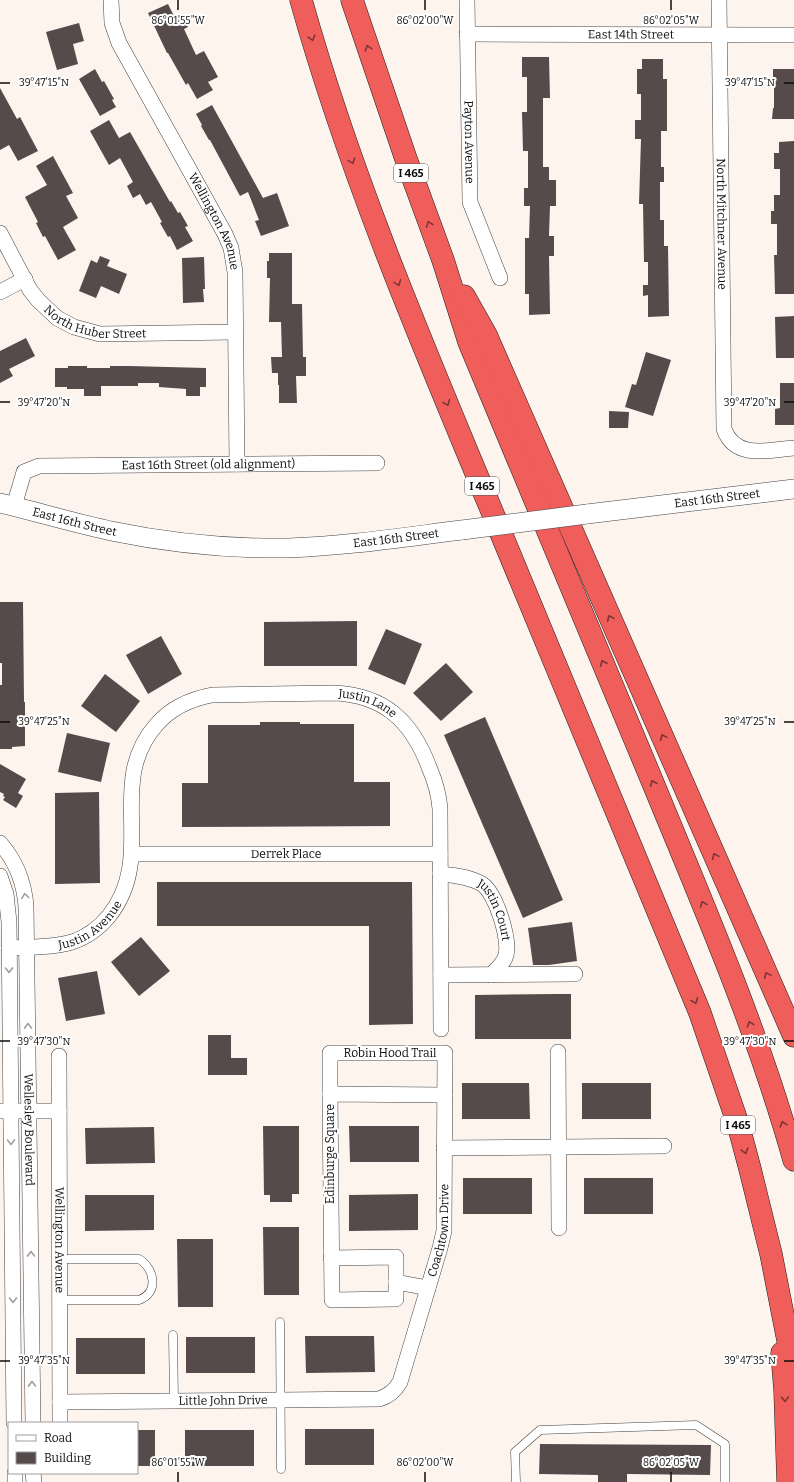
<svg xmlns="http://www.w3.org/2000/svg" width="794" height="1482" viewBox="0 0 794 1482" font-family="Bitter,serif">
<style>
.building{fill:#564a4b}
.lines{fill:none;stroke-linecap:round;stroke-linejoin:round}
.service-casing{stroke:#404040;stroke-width:9}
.minor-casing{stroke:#404040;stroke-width:16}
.tertiary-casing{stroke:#404040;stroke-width:20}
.motorway-casing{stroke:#1e1e1e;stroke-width:23}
.service{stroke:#fff;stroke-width:8}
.minor{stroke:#fff;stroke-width:15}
.tertiary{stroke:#fff;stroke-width:19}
.motorway{stroke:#ef5e5b;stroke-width:22}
.tertiary-bridge-casing{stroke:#404040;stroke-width:20;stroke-linecap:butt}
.tertiary-bridge{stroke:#fff;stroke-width:19}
.oneway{stroke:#7e3634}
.oneway2{stroke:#9e9e9e}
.ticks{fill:none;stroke:#0d0d0d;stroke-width:1.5}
.labels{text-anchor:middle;stroke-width:4;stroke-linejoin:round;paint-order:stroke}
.shield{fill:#fff;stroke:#565656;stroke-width:1}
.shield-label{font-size:11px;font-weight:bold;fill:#0d0d0d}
.street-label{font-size:12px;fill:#0d0d0d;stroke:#fff}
.ticks-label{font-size:10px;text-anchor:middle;fill:#0d0d0d;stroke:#fff;stroke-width:4;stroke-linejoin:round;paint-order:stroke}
</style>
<rect width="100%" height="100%" fill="#fef4ee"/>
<!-- building -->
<g class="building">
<polygon points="168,4 175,18 182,14 188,27 184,29 196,55 204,51 218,77 208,82 213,90 197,99 188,83 186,85 168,53 167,53 148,13"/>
<polygon points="79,23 84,41 73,44 78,64 57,70 46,32"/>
<polygon points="522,57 549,57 550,98 543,98 543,167 549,167 549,180 556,180 556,206 550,206 549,236 554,236 554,256 549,256 550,314 529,315 529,294 525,294 525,238 529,238 530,206 524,206 524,188 528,188 528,151 523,151 522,112 527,112 527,77 522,77"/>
<polygon points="642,59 663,59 663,79 667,79 667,131 661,131 661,167 664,167 664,182 660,182 660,220 664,220 664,246 668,246 669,316 648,317 648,295 643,296 643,285 648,285 648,262 644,262 643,204 639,204 641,139 635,139 635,120 641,120 641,94 637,94 637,69 642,69"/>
<polygon points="95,69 102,82 104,81 114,99 112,100 116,107 100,116 79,79"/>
<polygon points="773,69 794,69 794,119 772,119 773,108 774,108 774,79 773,79"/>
<polygon points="0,88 17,119 20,117 38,151 18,161 9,145 0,150"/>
<polygon points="212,105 263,198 277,193 289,226 261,236 255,221 259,220 248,192 240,196 210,140 209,140 201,126 202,125 196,114"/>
<polygon points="109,120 119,138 130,132 170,202 171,201 178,213 180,212 188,226 185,227 193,241 177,250 170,236 168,237 160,223 162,222 151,202 146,205 140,194 133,198 127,186 133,182 120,158 109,165 90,131"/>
<polygon points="794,141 794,294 775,294 774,255 777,255 777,224 771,224 771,211 774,211 774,195 780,195 780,169 774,169 774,153 779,153 779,142"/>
<polygon points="53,156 73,193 66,196 78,218 63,227 76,250 58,260 45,236 43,237 36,223 38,222 25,197 47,185 36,166"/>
<polygon points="269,253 292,253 292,304 302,304 303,357 306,357 306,376 296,376 297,403 279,403 279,385 278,385 278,373 272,373 271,357 282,357 281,322 269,322 270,278 267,278 267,261 269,261"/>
<polygon points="100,256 110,260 107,266 127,274 119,294 101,286 96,298 79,291 91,260 97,263"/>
<polygon points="204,257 205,289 203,289 204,302 183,303 182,258"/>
<polygon points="794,316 794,358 776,358 775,317"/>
<polygon points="26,338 35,356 9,369 13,376 0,383 0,351"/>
<polygon points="646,352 671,360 653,416 625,407 632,384 636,385"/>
<polygon points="68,366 87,366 87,368 110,368 110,366 129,366 206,368 206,387 200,387 200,396 186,396 186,389 159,387 159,383 138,383 138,386 101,386 101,396 84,396 84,389 67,389 67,387 55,387 55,368 68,368"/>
<polygon points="780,383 794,383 794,425 775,425 775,409 780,408"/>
<polygon points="609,411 629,412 628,428 609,428"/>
<polygon points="0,602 23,602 24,702 25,702 25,746 12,747 12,749 0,749 0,685 2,685 2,663 0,663"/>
<polygon points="357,621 357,666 264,666 264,622"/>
<polygon points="386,629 422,644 405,685 368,669"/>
<polygon points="161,636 182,674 148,694 126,655"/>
<polygon points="446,663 473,692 441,721 413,693"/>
<polygon points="105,674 140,701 116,732 81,706"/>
<polygon points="485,717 563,900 523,918 444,735"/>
<polygon points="260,722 300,722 300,724 354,724 354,782 390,782 390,826 182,827 182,783 208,783 208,725 260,725"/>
<polygon points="67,733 110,743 101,782 58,772"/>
<polygon points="0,764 26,779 18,793 23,796 16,808 3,800 5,797 3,796 4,794 0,792"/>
<polygon points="99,792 100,883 55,884 55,793"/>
<polygon points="157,882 412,882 413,1024 369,1025 369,926 157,926"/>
<polygon points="572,922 577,961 549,965 533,965 528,928"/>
<polygon points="141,937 170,971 139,996 111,962"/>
<polygon points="97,971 105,1014 66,1021 58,978"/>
<polygon points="556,994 571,994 571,1039 475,1039 475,995"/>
<polygon points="208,1035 231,1035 231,1058 247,1058 247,1075 208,1075"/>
<polygon points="462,1083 529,1083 530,1119 462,1119"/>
<rect x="582" y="1083" width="69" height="36"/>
<polygon points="263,1126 299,1126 299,1194 292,1194 292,1202 270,1202 270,1195 264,1195"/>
<polygon points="349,1126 419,1126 419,1162 350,1162"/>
<polygon points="154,1127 155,1163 86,1164 85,1128"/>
<rect x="463" y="1178" width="69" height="36"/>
<rect x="584" y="1178" width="69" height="36"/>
<polygon points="418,1194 418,1230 349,1231 349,1195"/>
<polygon points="85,1195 154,1195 154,1230 85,1231"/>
<polygon points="263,1227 299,1227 299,1295 264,1295"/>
<polygon points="177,1239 213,1239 213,1307 178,1307"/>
<polygon points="305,1336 374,1336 375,1372 306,1373"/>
<rect x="186" y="1337" width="69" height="36"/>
<rect x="76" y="1338" width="69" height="36"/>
<rect x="305" y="1429" width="69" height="36"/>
<rect x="137" y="1430" width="18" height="36"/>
<rect x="185" y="1430" width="69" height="36"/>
<polygon points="540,1444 711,1445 710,1475 627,1474 627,1482 598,1482 598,1475 539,1474"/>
</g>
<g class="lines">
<defs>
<g id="service">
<path d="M60,1259H139C155,1269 159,1293 139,1300H60"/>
<polyline points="280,1322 281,1469"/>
<polyline points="173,1335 174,1401"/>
<polyline points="516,1482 515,1452 540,1430 696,1425 725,1444 725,1482"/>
</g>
<g id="minor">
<path id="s1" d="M111,0L112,23L119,43L225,234L231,248L235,272L237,464"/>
<path id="s2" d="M467,0L470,202L500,278"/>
<path id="s3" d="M719,0L724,429C735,460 769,450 794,448"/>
<path id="s4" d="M467,34L794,35"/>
<path id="s5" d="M0,233L30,290L38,300L57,318L74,327L100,334L235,332"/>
<polyline points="0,292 25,279"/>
<path id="s6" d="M14,506L24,472L39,466L377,463"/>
<path id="s7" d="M0,843C16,861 24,881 26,906L33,1423"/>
<path id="s8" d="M132,854H440"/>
<path id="s9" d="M440,874C454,875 470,877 482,884C496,893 512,943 505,958C502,965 496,970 491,975"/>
<polyline points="0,876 6,894 9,922 14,1423"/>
<path id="s10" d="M9,948C30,947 52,948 72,942C87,937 100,927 109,916C158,854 104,783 157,724C171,708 191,699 212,695L334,693C385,695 412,722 429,767C435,781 439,794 440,809L441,1029"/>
<polyline points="441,975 575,974"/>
<polyline points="558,1052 559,1228"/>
<path id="s11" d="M59,1056L60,1423"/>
<polyline points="0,1111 59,1111"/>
<polyline points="444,1148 664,1146"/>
<polyline points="331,1258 396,1257 396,1282"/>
<polyline points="428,1288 396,1282 396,1299 332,1300 330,1094 445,1095"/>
<path id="s12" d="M60,1402L379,1399C389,1396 395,1391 400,1382L440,1248L444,1231L445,1053H330V1094"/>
<polyline points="15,1473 15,1482"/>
<polyline points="33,1473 34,1482"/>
</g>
<g id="tertiary">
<path id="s13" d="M0,503C37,512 74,523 111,531C169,543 229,549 288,548C347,546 405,537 462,530"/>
<path id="s14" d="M587,514L794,489"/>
</g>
<g id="motorway">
<path d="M301,0C349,171 418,334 486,497C558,669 630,841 700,1013L738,1124L750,1169L771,1254L794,1371"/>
<path d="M352,0L406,159L443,260L469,342C531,489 592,636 653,783C704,907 758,1031 794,1160"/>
<polyline points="464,296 486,335 794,1036"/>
<polyline points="782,1353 785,1391 788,1482"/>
</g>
</defs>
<!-- service casing -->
<use href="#service" class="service-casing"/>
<!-- minor casing -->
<use href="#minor" class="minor-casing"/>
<!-- tertiary casing -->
<use href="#tertiary" class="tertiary-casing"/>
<!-- motorway casing -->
<use href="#motorway" class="motorway-casing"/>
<!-- service -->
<use href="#service" class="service"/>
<!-- minor -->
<use href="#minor" class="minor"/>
<!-- tertiary -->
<use href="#tertiary" class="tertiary"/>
<!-- motorway -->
<use href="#motorway" class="motorway"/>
<defs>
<polyline id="tertiary-bridge" points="462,530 587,514"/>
</defs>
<!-- tertiary-bridge casing -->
<use href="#tertiary-bridge" class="tertiary-bridge-casing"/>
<!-- tertiary-bridge -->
<use href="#tertiary-bridge" class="tertiary-bridge"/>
</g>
<!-- one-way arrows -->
<defs><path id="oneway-chevron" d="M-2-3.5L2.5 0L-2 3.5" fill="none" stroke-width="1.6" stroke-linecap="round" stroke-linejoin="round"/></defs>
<g class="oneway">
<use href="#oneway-chevron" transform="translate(312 38) rotate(73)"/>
<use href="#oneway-chevron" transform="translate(368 48) rotate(-108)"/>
<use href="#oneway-chevron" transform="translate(352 161) rotate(70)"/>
<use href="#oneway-chevron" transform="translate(429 224) rotate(-111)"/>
<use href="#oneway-chevron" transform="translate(398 283) rotate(69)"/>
<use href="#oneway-chevron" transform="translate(447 403) rotate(68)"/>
<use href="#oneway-chevron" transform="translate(610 618) rotate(-114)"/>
<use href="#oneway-chevron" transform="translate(603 663) rotate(-113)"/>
<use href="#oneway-chevron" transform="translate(663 737) rotate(-114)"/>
<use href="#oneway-chevron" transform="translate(653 783) rotate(-113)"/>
<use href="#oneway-chevron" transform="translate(715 856) rotate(-114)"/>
<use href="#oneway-chevron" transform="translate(703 904) rotate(-112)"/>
<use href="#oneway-chevron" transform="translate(767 975) rotate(-114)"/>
<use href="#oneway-chevron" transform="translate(695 1001) rotate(68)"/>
<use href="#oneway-chevron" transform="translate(750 1024) rotate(-110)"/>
<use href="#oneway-chevron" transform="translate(783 1124) rotate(-107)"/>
<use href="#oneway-chevron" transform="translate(745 1151) rotate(74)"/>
<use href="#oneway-chevron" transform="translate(785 1399) rotate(88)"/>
</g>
<g class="oneway2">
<use href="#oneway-chevron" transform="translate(25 896) rotate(-98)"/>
<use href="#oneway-chevron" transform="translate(9 970) rotate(89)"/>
<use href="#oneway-chevron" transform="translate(28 1026) rotate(-91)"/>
<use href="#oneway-chevron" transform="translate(11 1142) rotate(89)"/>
<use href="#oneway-chevron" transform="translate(31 1254) rotate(-91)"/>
<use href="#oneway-chevron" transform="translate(13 1300) rotate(89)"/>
<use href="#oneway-chevron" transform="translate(32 1384) rotate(-91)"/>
</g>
<!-- ticks -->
<path class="ticks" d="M178,0V10M425,0V10M671,0V10M0,83H10M784,83H794M0,402H10M784,402H794M0,722H10M784,722H794M0,1041H10M784,1041H794M0,1361H10M784,1361H794M178,1472V1482M425,1472V1482M671,1472V1482"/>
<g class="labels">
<!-- shield labels -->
<g class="shield">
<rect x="394" y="164" width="34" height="18" rx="3"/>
<rect x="465" y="477" width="34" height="18" rx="3"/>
<rect x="721" y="1116" width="34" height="18" rx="3"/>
</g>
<g class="shield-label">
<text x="411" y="177">I 465</text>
<text x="482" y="490">I 465</text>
<text x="738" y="1129">I 465</text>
</g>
<!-- street labels -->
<g class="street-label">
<text dy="4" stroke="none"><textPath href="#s4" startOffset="164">East 14th Street</textPath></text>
<text dy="4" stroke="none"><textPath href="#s2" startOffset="142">Payton Avenue</textPath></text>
<text dy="4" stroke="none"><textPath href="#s1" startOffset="247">Wellington Avenue</textPath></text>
<text dy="4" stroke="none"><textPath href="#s3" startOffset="224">North Mitchner Avenue</textPath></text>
<text dy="4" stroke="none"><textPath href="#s5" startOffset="142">North Huber Street</textPath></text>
<text dy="4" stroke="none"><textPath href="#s6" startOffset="221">East 16th Street (old alignment)</textPath></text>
<text dy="4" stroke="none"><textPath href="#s14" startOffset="131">East 16th Street</textPath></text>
<text dy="4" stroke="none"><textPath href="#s13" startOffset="77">East 16th Street</textPath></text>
<text dy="4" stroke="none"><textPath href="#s13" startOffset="401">East 16th Street</textPath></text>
<text dy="4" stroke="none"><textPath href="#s10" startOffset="533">Justin Lane</textPath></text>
<text dy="4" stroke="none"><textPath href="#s8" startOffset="154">Derrek Place</textPath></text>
<text dy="4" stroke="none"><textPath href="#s9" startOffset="73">Justin Court</textPath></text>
<text dy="4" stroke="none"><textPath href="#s10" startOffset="88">Justin Avenue</textPath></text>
<text x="390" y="1057">Robin Hood Trail</text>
<text dy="4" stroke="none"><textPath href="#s7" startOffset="293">Wellesley Boulevard</textPath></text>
<text transform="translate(330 1154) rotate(-90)" y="4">Edinburge Square</text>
<text dy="4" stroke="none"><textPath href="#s12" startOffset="504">Coachtown Drive</textPath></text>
<text dy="4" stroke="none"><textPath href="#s11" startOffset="184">Wellington Avenue</textPath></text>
<text dy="4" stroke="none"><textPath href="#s12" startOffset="163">Little John Drive</textPath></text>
</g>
</g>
<g class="ticks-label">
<text x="178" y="24">86°01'55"W</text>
<text x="425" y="24">86°02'00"W</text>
<text x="671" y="24">86°02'05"W</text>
<text x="750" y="86">39°47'15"N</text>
<text x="44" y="86">39°47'15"N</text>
<text x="750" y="406">39°47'20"N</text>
<text x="44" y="406">39°47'20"N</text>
<text x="44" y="725">39°47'25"N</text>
<text x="750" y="725">39°47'25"N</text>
<text x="750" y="1045">39°47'30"N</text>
<text x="44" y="1045">39°47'30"N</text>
<text x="750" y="1364">39°47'35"N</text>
<text x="44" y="1364">39°47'35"N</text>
<text x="178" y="1466">86°01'55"W</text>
<text x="425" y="1466">86°02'00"W</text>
<text x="671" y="1466">86°02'05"W</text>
</g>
<!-- legend -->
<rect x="8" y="1422" width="130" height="52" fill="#ffffff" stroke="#9e9e9e"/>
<rect x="16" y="1435" width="20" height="6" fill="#ffffff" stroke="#9e9e9e"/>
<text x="44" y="1442" font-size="12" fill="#0d0d0d">Road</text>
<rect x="16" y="1452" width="20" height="12" fill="#564a4b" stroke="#9e9e9e"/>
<text x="44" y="1462" font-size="12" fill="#0d0d0d">Building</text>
</svg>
